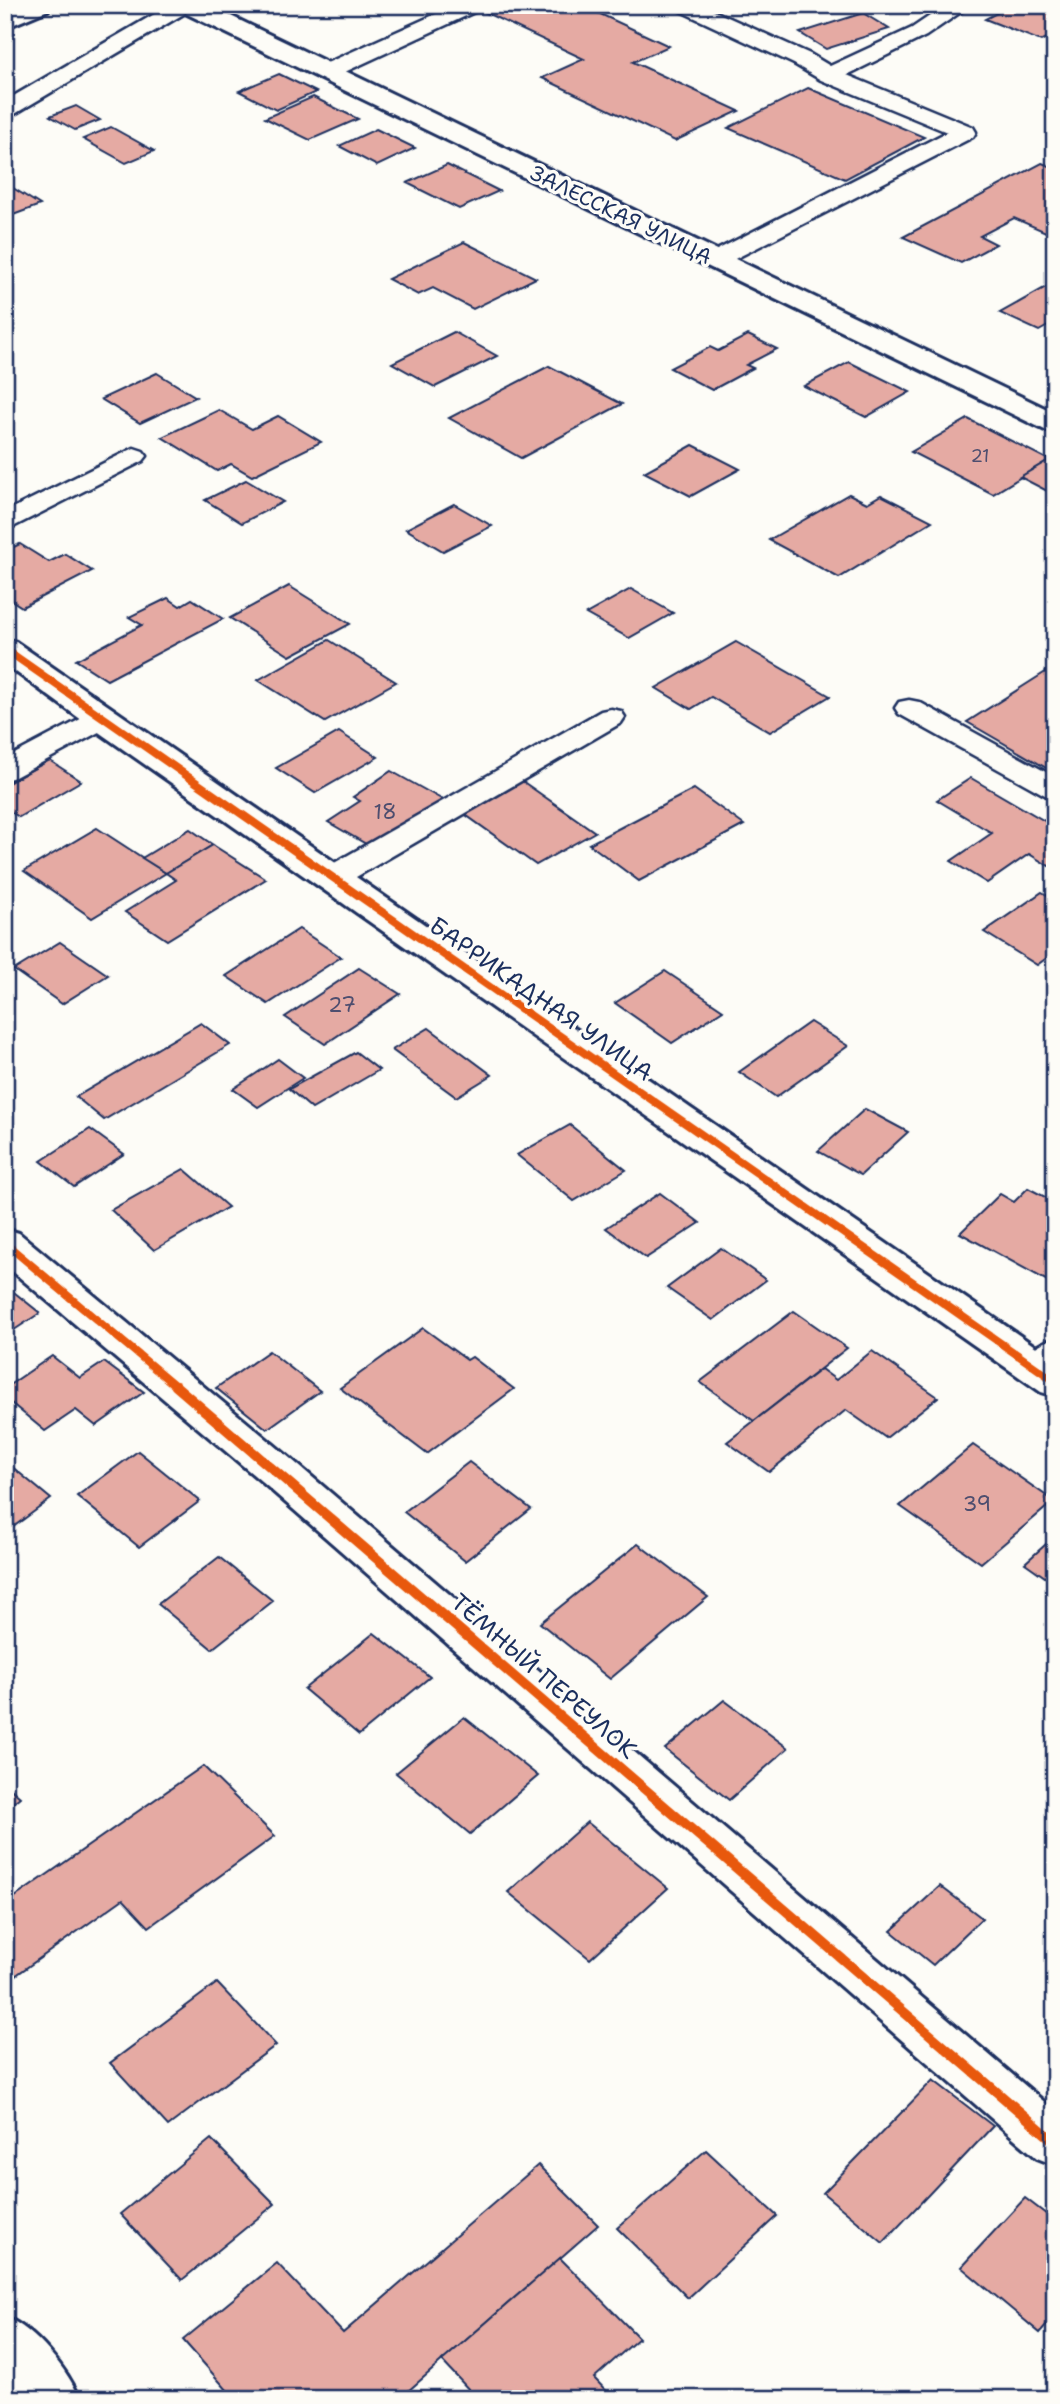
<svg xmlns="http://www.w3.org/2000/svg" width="1060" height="2404" viewBox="0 0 1060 2404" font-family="'Shantell Sans',sans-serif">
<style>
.building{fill:#e5aaa3;stroke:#1b2f5e;stroke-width:2}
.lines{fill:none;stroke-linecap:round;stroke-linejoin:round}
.service-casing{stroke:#1b2f5e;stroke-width:5}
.minor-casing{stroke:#1b2f5e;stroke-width:6}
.tertiary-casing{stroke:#1b2f5e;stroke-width:6}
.secondary-casing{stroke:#1b2f5e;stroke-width:6}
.primary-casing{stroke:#1b2f5e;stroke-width:6}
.service{fill:#fdfcf7;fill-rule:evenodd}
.minor{fill:#fdfcf7;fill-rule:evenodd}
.tertiary{fill:#fdfcf7;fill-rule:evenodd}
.secondary{fill:#fdfcf7;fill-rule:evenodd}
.primary{fill:#fdfcf7;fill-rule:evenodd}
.cycleway-far1-casing{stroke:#fdfcf7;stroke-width:12}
.cycleway-casing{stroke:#fdfcf7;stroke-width:15}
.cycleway-far1{stroke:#e8590c;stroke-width:8}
.cycleway{stroke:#e8590c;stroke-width:10}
.labels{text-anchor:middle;stroke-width:7;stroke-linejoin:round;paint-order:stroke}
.far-number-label{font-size:18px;fill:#4e4e6f}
.far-street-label{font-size:21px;fill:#1b2f5e;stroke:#fdfcf7}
.number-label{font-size:21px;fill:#4e4e6f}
.street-label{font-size:24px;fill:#1b2f5e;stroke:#fdfcf7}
</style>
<rect width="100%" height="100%" fill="#fdfcf7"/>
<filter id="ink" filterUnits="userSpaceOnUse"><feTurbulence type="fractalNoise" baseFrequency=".0143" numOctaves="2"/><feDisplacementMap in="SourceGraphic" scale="14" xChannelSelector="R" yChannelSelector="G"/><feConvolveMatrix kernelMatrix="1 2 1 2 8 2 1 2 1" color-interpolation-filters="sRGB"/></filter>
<g filter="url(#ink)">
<!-- building -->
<g class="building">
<polygon points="497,5 581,5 669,46 633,62 739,111 675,141 542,78 584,59 482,11"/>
<polygon points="1012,5 1055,5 1055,34 1041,41 985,19"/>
<polygon points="863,13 889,29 826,49 800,33"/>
<polygon points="279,74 316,92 276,110 239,91"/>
<polygon points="808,88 924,137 845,179 728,128"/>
<polygon points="313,97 358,119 310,140 265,118"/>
<polygon points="76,106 100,120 75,130 50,116"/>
<polygon points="111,127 154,151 126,163 83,139"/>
<polygon points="376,129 415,148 377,166 339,146"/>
<polygon points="1042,163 1055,168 1055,236 1014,218 980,236 996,244 961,263 903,237"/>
<polygon points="447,165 499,191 459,209 407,183"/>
<polygon points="13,188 40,205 5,218 5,191"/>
<polygon points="464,242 536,278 473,309 433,288 418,295 388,279"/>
<polygon points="1055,282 1055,322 1039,331 1000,313"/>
<polygon points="454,332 497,356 435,387 392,363"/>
<polygon points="748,335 777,349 746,365 753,368 712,390 670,368 710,347 718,351"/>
<polygon points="849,362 910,392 866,417 804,386"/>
<polygon points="549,366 622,404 521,458 449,418"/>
<polygon points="157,373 196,397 140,423 101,399"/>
<polygon points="219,410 252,429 278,416 321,442 252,476 231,464 217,471 162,437"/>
<polygon points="968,419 1049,460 993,494 911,452"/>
<polygon points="693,445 740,469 691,496 644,472"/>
<polygon points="1049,460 1055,463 1055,495 1020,477"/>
<polygon points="246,480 283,502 242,523 205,500"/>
<polygon points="849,494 867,503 881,495 932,521 839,578 769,540"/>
<polygon points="454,504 492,526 443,551 406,529"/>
<polygon points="20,544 49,562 65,554 92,571 22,607 5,596 5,551"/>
<polygon points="289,586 350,624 290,656 230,618"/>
<polygon points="631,589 673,613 629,638 586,614"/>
<polygon points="168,598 180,606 192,599 223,619 107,680 76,660 142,625 129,617"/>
<polygon points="329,640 396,682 325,722 258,680"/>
<polygon points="736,642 830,696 770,732 711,697 691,709 656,688"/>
<polygon points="1055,666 1055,773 967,722"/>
<polygon points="339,732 378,757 315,793 276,768"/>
<polygon points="49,760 81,781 19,817 5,808 5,785"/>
<polygon points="391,771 443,800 373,848 328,822 360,801 353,797"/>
<polygon points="971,778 1055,827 1055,862 1049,866 1029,854 987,883 951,861 992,833 937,800"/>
<polygon points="522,781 595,832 536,865 463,813"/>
<polygon points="694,789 744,825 639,881 589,844"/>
<polygon points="97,828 166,873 92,918 24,871"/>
<polygon points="190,829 213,845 166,873 142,858"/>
<polygon points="213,845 266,879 167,940 125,912 176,880 166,873"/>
<polygon points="1042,892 1055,900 1055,952 1037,965 984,932"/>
<polygon points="299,929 341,957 268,1004 226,976"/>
<polygon points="60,942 108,975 62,1004 14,970"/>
<polygon points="359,968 400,994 325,1044 285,1017"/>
<polygon points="665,971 723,1010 672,1043 615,1003"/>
<polygon points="810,1022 848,1046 776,1097 739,1072"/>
<polygon points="201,1023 230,1045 104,1120 76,1097"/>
<polygon points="429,1028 492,1075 456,1097 392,1050"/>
<polygon points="356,1052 379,1070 312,1109 289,1089"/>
<polygon points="278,1059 303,1078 258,1107 233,1089"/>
<polygon points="865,1109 908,1132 861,1175 818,1151"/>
<polygon points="570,1125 626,1170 574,1201 517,1155"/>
<polygon points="90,1129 124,1154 74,1187 41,1161"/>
<polygon points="184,1169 228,1207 154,1250 111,1210"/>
<polygon points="1028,1188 1055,1202 1055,1285 960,1233 1000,1194 1014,1202"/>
<polygon points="660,1193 700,1223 646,1258 606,1228"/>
<polygon points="721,1248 766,1280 713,1320 667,1288"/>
<polygon points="5,1285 40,1313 5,1336"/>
<polygon points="794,1311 847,1348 754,1421 700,1382"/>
<polygon points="423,1328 467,1360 472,1357 514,1389 427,1454 340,1388"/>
<polygon points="269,1351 320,1391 267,1429 216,1388"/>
<polygon points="872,1351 938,1397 886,1438 846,1410 769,1472 727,1442 821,1369 836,1380"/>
<polygon points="52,1356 80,1378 104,1362 144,1392 96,1426 76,1410 45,1431 5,1398 5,1388"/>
<polygon points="973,1445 1054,1501 981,1563 900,1506"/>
<polygon points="138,1451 200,1501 139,1547 77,1496"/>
<polygon points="5,1461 51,1499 5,1533"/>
<polygon points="469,1462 531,1509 465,1561 404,1512"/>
<polygon points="1055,1536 1055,1584 1025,1563"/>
<polygon points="638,1544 708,1597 610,1679 540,1623"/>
<polygon points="219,1557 273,1601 212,1649 158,1604"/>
<polygon points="374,1633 430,1677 359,1735 304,1689"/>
<polygon points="724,1700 788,1748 729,1800 665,1749"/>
<polygon points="464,1717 538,1776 470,1834 396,1773"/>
<polygon points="203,1766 275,1836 149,1927 123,1899 5,1983 5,1904"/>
<polygon points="5,1784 20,1797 5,1809"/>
<polygon points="587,1822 668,1888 590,1959 508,1892"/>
<polygon points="940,1886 982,1918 933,1965 891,1931"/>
<polygon points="217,1983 276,2045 168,2126 110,2063"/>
<polygon points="933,2080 993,2126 883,2243 823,2193"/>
<polygon points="211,2139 275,2204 182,2280 120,2214"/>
<polygon points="706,2150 777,2216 688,2298 617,2228"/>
<polygon points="538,2165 598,2225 399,2399 235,2399 183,2340 277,2263 343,2333"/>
<polygon points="1025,2198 1055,2221 1055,2316 1040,2333 961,2267"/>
<polygon points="560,2258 639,2338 594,2378 614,2399 466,2399 472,2393 442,2361"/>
</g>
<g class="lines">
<defs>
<g id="service">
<polygon points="170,5 195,5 192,9 13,115 5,117 5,101"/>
<polygon points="456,5 484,5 481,9 334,77 318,77 315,72 318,67"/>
<polygon points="673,5 701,5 810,54 830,66 912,28 946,5 971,5 926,36 847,75 973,127 976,132 973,137 723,265 707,265 703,260 707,255 947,132 821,80 794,64 676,9"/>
<polygon points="134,448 143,451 147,456 143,461 5,531 5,512"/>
<polygon points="909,700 919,702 1055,777 1055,798 1045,795 899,714 895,708 899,702"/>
<polygon points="611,709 621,711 625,717 621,723 344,884 333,887 322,884 318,877 322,870 601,711"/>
<polygon points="102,710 112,713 116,719 112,725 15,777 5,780 5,759 92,713"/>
<path d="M1055,1338V1370L1034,1380L1022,1376L1017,1367C1025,1352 1039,1343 1055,1338Z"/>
</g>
<g id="minor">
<polygon points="5,1229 19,1233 291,1459 1055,2111 1055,2165 1037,2158 261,1481 5,1265"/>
<path d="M5,2317C35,2329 68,2370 80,2399H20L5,2382Z"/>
</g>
<polygon id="tertiary" points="5,639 16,642 1055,1360 1055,1396 1041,1392 90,726 5,664"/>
<polygon id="secondary" points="176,5 208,5 1055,413 1055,433 1045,430 179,10"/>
<polygon id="primary" points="19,5 51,5 48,10 5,28 5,12"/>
</defs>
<!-- service casing -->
<use href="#service" class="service-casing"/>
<!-- minor casing -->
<use href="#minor" class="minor-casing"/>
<!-- tertiary casing -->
<use href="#tertiary" class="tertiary-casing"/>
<!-- secondary casing -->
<use href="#secondary" class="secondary-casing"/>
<!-- primary casing -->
<use href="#primary" class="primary-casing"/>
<!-- service -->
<use href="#service" class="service"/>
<!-- minor -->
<use href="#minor" class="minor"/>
<!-- tertiary -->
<use href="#tertiary" class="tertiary"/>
<!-- secondary -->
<use href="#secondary" class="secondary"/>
<!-- primary -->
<use href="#primary" class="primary"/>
<defs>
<g id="cycleway-far1">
<polyline points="5,649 1055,1381"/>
<polyline points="5,1243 178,1388"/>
</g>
<polyline id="cycleway" points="176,1386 1055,2142"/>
</defs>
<!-- cycleway-far1 casing -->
<use href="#cycleway-far1" class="cycleway-far1-casing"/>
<!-- cycleway casing -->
<use href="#cycleway" class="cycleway-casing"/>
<!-- cycleway-far1 -->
<use href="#cycleway-far1" class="cycleway-far1"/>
<!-- cycleway -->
<use href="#cycleway" class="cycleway"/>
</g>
</g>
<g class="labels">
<!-- far-number labels -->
<g class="far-number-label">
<text x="980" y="462">21</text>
</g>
<!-- far-street labels -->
<g class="far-street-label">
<text transform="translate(621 215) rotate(26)" y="7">ЗАЛЕССКАЯ УЛИЦА</text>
</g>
<!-- number labels -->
<g class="number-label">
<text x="385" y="819">18</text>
<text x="342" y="1012">27</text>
<text x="977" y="1511">39</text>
</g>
<!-- street labels -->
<g class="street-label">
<text transform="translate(541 999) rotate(35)" y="8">БАРРИКАДНАЯ УЛИЦА</text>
<text transform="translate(544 1676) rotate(41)" y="8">ТЁМНЫЙ ПЕРЕУЛОК</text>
</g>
</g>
<!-- margin -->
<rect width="1060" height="2404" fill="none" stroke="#fdfcf7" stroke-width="28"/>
<rect x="14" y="14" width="1032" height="2376" fill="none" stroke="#1b2f5e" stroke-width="2.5" filter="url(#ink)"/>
</svg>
